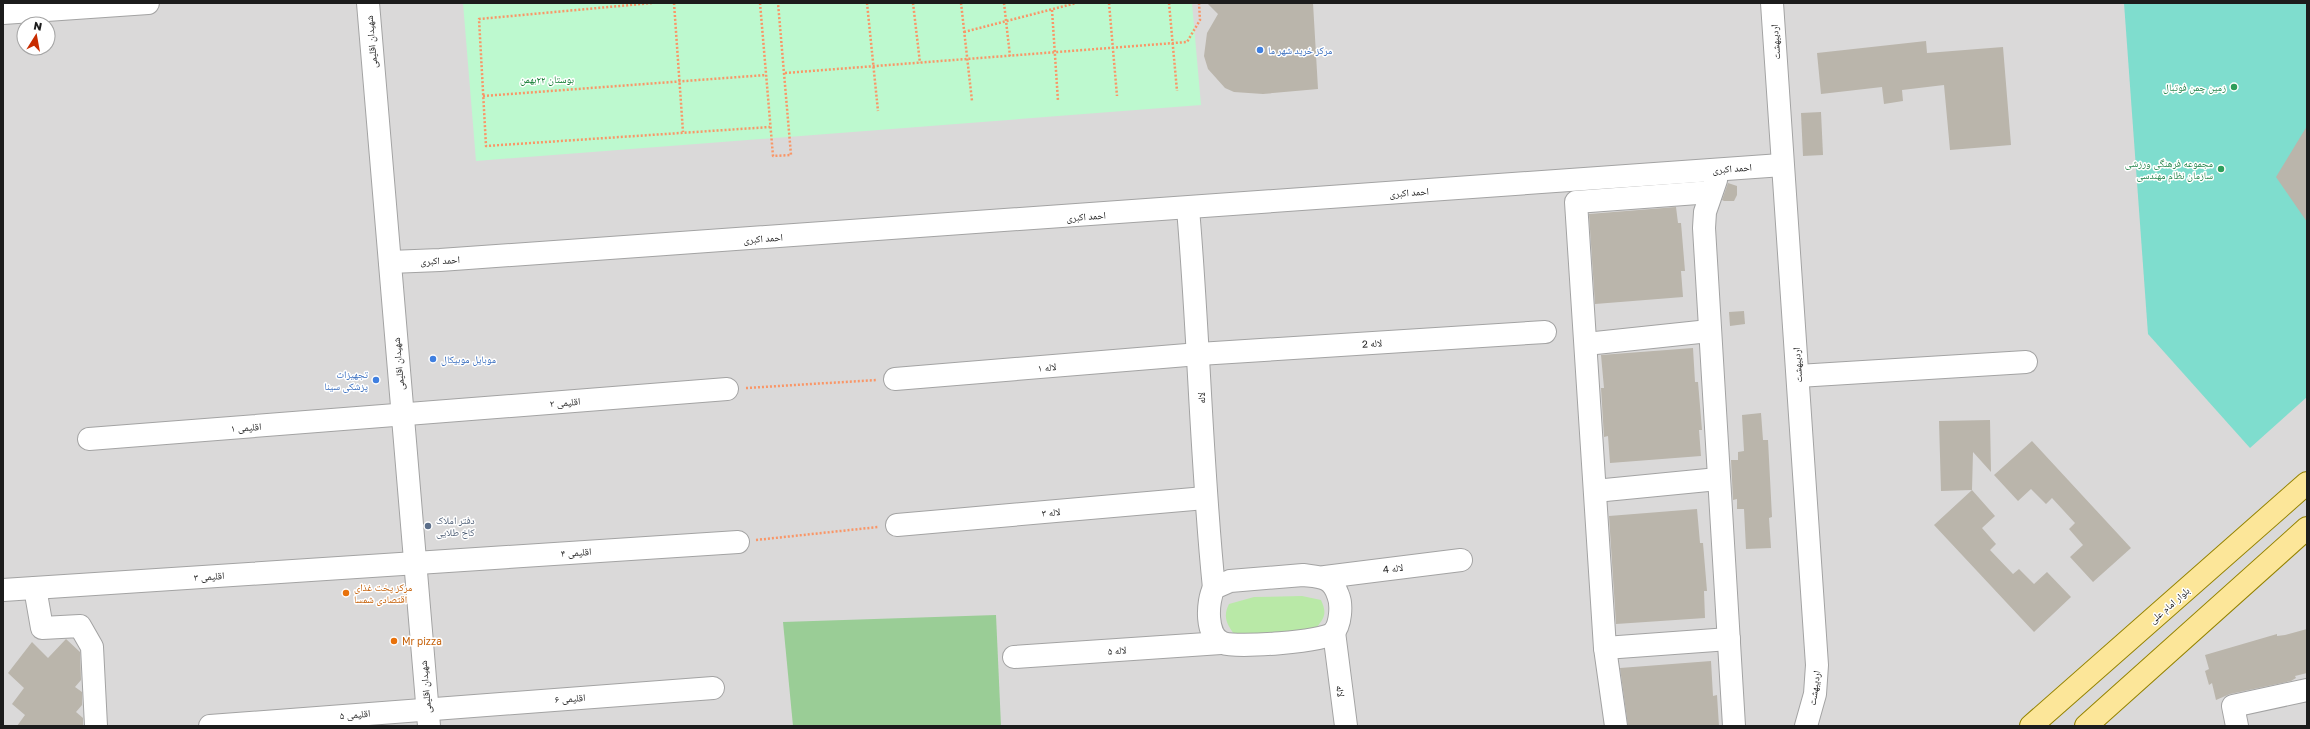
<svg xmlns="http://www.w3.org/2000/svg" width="2310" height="729" viewBox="0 0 2310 729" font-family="'Golos Text','Noto Naskh Arabic',sans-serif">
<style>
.residential{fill:#dad9d9;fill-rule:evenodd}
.grass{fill:#b9e9a7}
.forest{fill:#9acd96}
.park{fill:#bdf9cf}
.pitch{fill:#7fddce}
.building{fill:#bab5ab}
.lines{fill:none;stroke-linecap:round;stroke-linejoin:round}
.minor-casing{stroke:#a3a3a3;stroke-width:24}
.major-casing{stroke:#948300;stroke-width:24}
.path{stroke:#f99667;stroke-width:2.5;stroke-dasharray:2 2;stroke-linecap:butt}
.minor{stroke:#fff;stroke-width:22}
.major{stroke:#fce699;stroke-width:22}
.shop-dot{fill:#3f7fe0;stroke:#fff;stroke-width:1.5}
.leisure-dot{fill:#2e9e5b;stroke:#fff;stroke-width:1.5}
.service-dot{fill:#5c6f8a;stroke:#fff;stroke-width:1.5}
.food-dot{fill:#e8710a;stroke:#fff;stroke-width:1.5}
.labels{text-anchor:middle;stroke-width:3;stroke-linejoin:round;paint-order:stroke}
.street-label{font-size:10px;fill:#1c1c1c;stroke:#fff}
.shop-label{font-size:10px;fill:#366cbe;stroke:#fff;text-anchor:start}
.park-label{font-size:10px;fill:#0b792c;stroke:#fff}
.leisure-label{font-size:10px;fill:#27864d;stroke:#fff;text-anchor:end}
.service-label{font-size:10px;fill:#4e5e75;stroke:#fff;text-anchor:start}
.food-label{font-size:10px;fill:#c56008;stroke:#fff;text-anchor:start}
</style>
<rect width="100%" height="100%" fill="#eeece2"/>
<!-- residential -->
<path class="residential" d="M3,3H2307V726H3ZM24,24H48V48H24Z"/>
<!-- grass -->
<path class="grass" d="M1302,596L1321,600C1327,613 1325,618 1315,629L1273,634H1234C1226,623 1223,616 1229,604L1254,597Z"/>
<!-- forest -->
<polygon class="forest" points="996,615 1001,726 793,726 783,622"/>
<!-- park -->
<polygon class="park" points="463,3 1192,3 1201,105 476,161"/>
<!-- pitch -->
<polygon class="pitch" points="2124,3 2307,3 2307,397 2250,448 2148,334"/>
<!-- building -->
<g class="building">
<polygon points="1207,3 1313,3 1318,89 1263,94 1234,92 1225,88 1208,69 1204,56 1207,33 1218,14"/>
<polygon points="1926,41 1927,53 2003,47 2011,145 1950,150 1944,85 1902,90 1903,101 1884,104 1882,87 1821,94 1817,53"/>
<polygon points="1821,112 1823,155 1803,156 1801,113"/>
<polygon points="2307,126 2307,222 2276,177"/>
<polygon points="1728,183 1737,186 1737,195 1734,201 1724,201 1722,200"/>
<polygon points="1676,207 1678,223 1681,223 1685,271 1681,271 1683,297 1595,304 1589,214"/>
<polygon points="1744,311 1745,324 1730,326 1729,312"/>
<polygon points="1693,348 1695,382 1698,382 1702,430 1699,430 1701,456 1610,463 1608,436 1604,437 1601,388 1604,388 1601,355"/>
<polygon points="1761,413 1763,440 1768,440 1772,517 1769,518 1771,548 1746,549 1744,509 1737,509 1737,499 1733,500 1731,460 1738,460 1738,452 1744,451 1742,415"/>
<polygon points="1990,420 1991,472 1973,452 1972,490 1995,516 1982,528 1996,544 1990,550 2013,574 2019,569 2034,584 2047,572 2071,597 2034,632 1934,525 1972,490 1941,491 1939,421"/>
<polygon points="2032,441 2131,548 2093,582 2070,557 2083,545 2069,529 2075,523 2052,498 2046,504 2031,489 2018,501 1994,475"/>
<polygon points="1697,509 1700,543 1703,543 1707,591 1704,591 1705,618 1616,624 1609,516"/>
<polygon points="2307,629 2307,673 2295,676 2296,678 2291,681 2230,694 2216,700 2212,683 2209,685 2205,671 2209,669 2205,655 2277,634 2277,636 2285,635"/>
<polygon points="66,639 80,652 81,680 75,687 82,692 82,705 76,712 83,718 83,726 17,726 25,715 12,704 24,688 8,673 32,642 48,658"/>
<polygon points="1711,661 1713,696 1717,695 1719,726 1628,726 1620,668"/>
</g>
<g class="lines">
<defs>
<g id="minor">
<polyline points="368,3 429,726"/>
<polyline points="1772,3 1817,665 1815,694 1806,726"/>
<polyline points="3,13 148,3"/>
<polyline points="1716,180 1705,212 1704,228 1734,726"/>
<path d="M1188,209C1199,335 1201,462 1214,588"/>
<polyline points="390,262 440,260 1782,165"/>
<polyline points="1586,344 1709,331"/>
<polyline points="1798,376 2026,362"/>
<polyline points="895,379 1199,354 1545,332"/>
<polyline points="89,439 727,389"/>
<polyline points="1595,491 1718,479"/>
<polyline points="897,525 1205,498"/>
<path d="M1303,575C1320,577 1332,576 1338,595C1342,604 1341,625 1333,633C1324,642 1236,648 1223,643C1205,637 1207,601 1214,588L1230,581Z"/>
<polyline points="1325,577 1461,560"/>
<polyline points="35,588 42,628 80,626 92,647 96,726"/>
<polyline points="3,590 738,542"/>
<polyline points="1334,632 1346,726"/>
<polyline points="1605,648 1729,639"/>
<polyline points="1014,657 1221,643"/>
<polyline points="210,726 713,688"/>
<polyline points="1616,726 1605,648 1576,202 1711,192"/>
<polyline points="2237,726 2233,706 2307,690"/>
</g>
<g id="major">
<polyline points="2031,726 2307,483"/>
<polyline points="2086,726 2307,528"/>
</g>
</defs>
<!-- minor casing -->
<use href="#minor" class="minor-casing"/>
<!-- major casing -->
<use href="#major" class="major-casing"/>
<!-- path -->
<g class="path">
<polyline points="652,3 479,19 486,146 770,127"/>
<polyline points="674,3 683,132"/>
<polyline points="760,3 773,156 791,155 778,3"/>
<polyline points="867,3 878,111"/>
<polyline points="913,3 920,63"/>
<polyline points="961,3 972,101"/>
<polyline points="1004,3 1010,56"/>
<polyline points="1109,3 1117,96"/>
<polyline points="1169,3 1177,91"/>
<polyline points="1052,10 1058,101"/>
<polyline points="964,32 1076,3"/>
<polyline points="785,73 1187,42 1200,20 1199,3"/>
<polyline points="483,96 766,75"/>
<polyline points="746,388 877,380"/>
<polyline points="756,540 878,527"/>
</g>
<!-- minor -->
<use href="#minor" class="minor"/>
<!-- major -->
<use href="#major" class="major"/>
</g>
<!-- markers -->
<g class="shop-dot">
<circle cx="1260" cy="50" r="4"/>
<circle cx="433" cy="359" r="4"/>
<circle cx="376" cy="380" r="4"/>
</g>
<g class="leisure-dot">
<circle cx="2234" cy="87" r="4"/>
<circle cx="2221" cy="169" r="4"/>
</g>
<circle class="service-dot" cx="428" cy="526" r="4"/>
<g class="food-dot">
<circle cx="346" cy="593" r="4"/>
<circle cx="394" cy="641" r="4"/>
</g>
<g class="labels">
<!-- street labels -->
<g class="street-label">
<text transform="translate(371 42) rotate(-95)" y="4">شهیدان اقلیمی</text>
<text transform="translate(1775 42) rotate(-94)" y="4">اردیبهشت</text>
<text transform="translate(1732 168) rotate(-4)" y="4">احمد اکبری</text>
<text transform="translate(1409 192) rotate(-4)" y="4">احمد اکبری</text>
<text transform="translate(1086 216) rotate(-4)" y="4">احمد اکبری</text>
<text transform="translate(763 238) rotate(-4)" y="4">احمد اکبری</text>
<text transform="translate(440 260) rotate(-3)" y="4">احمد اکبری</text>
<text transform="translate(1372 343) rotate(-4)" y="4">لاله 2</text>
<text transform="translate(398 364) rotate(-95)" y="4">شهیدان اقلیمی</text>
<text transform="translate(1797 365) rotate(-94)" y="4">اردیبهشت</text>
<text transform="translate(1047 367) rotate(-5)" y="4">لاله ۱</text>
<text transform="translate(1201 398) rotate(-92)" y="4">لاله</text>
<text transform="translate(565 402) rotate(-5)" y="4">اقلیمی ۲</text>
<text transform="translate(246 427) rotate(-4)" y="4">اقلیمی ۱</text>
<text transform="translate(1051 512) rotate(-5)" y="4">لاله ۳</text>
<text transform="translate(576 552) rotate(-4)" y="4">اقلیمی ۴</text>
<text transform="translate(1393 568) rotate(-7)" y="4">لاله 4</text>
<text transform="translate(209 576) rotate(-4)" y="4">اقلیمی ۳</text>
<text transform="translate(2169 605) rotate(-41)" y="4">بلوار امام علی</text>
<text transform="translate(1117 650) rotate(-4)" y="4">لاله ۵</text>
<text transform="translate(425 687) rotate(-95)" y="4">شهیدان اقلیمی</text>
<text transform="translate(1814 688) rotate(-82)" y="4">اردیبهشت</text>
<text transform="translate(1341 691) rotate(83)" y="4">لاله</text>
<text transform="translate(570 698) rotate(-4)" y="4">اقلیمی ۶</text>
<text transform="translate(355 714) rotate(-5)" y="4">اقلیمی ۵</text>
</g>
<!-- shop labels -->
<g class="shop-label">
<text x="1268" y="54">مرکز خرید شهر ما</text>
<text x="441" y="363">موبایل موبیکال</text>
<text x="368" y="378" text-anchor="end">تجهیزات<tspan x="368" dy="12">پزشکی سینا</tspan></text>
</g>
<!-- park labels -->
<g class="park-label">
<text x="547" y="83">بوستان ۲۲بهمن</text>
</g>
<!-- leisure labels -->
<g class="leisure-label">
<text x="2226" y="91">زمین چمن فوتبال</text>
<text x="2213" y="167">مجموعه فرهنگی ورزشی<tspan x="2213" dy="12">سازمان نظام مهندسی</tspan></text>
</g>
<!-- service labels -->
<g class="service-label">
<text x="436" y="524">دفتر املاک<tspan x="436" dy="12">کاخ طلایی</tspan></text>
</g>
<!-- food labels -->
<g class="food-label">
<text x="354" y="591">مرکز پخت غذای<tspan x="354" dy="12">اقتصادی شمسا</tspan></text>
<text x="402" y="645">Mr pizza</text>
</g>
</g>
<!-- border -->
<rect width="2310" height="729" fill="none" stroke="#1c1c1c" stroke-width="8"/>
<!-- north arrow -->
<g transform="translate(36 36) rotate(11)"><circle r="19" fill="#ffffff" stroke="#a4a4a4"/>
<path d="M0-3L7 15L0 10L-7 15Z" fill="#c82c00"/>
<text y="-6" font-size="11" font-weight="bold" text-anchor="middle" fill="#1c1c1c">N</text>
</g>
</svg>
